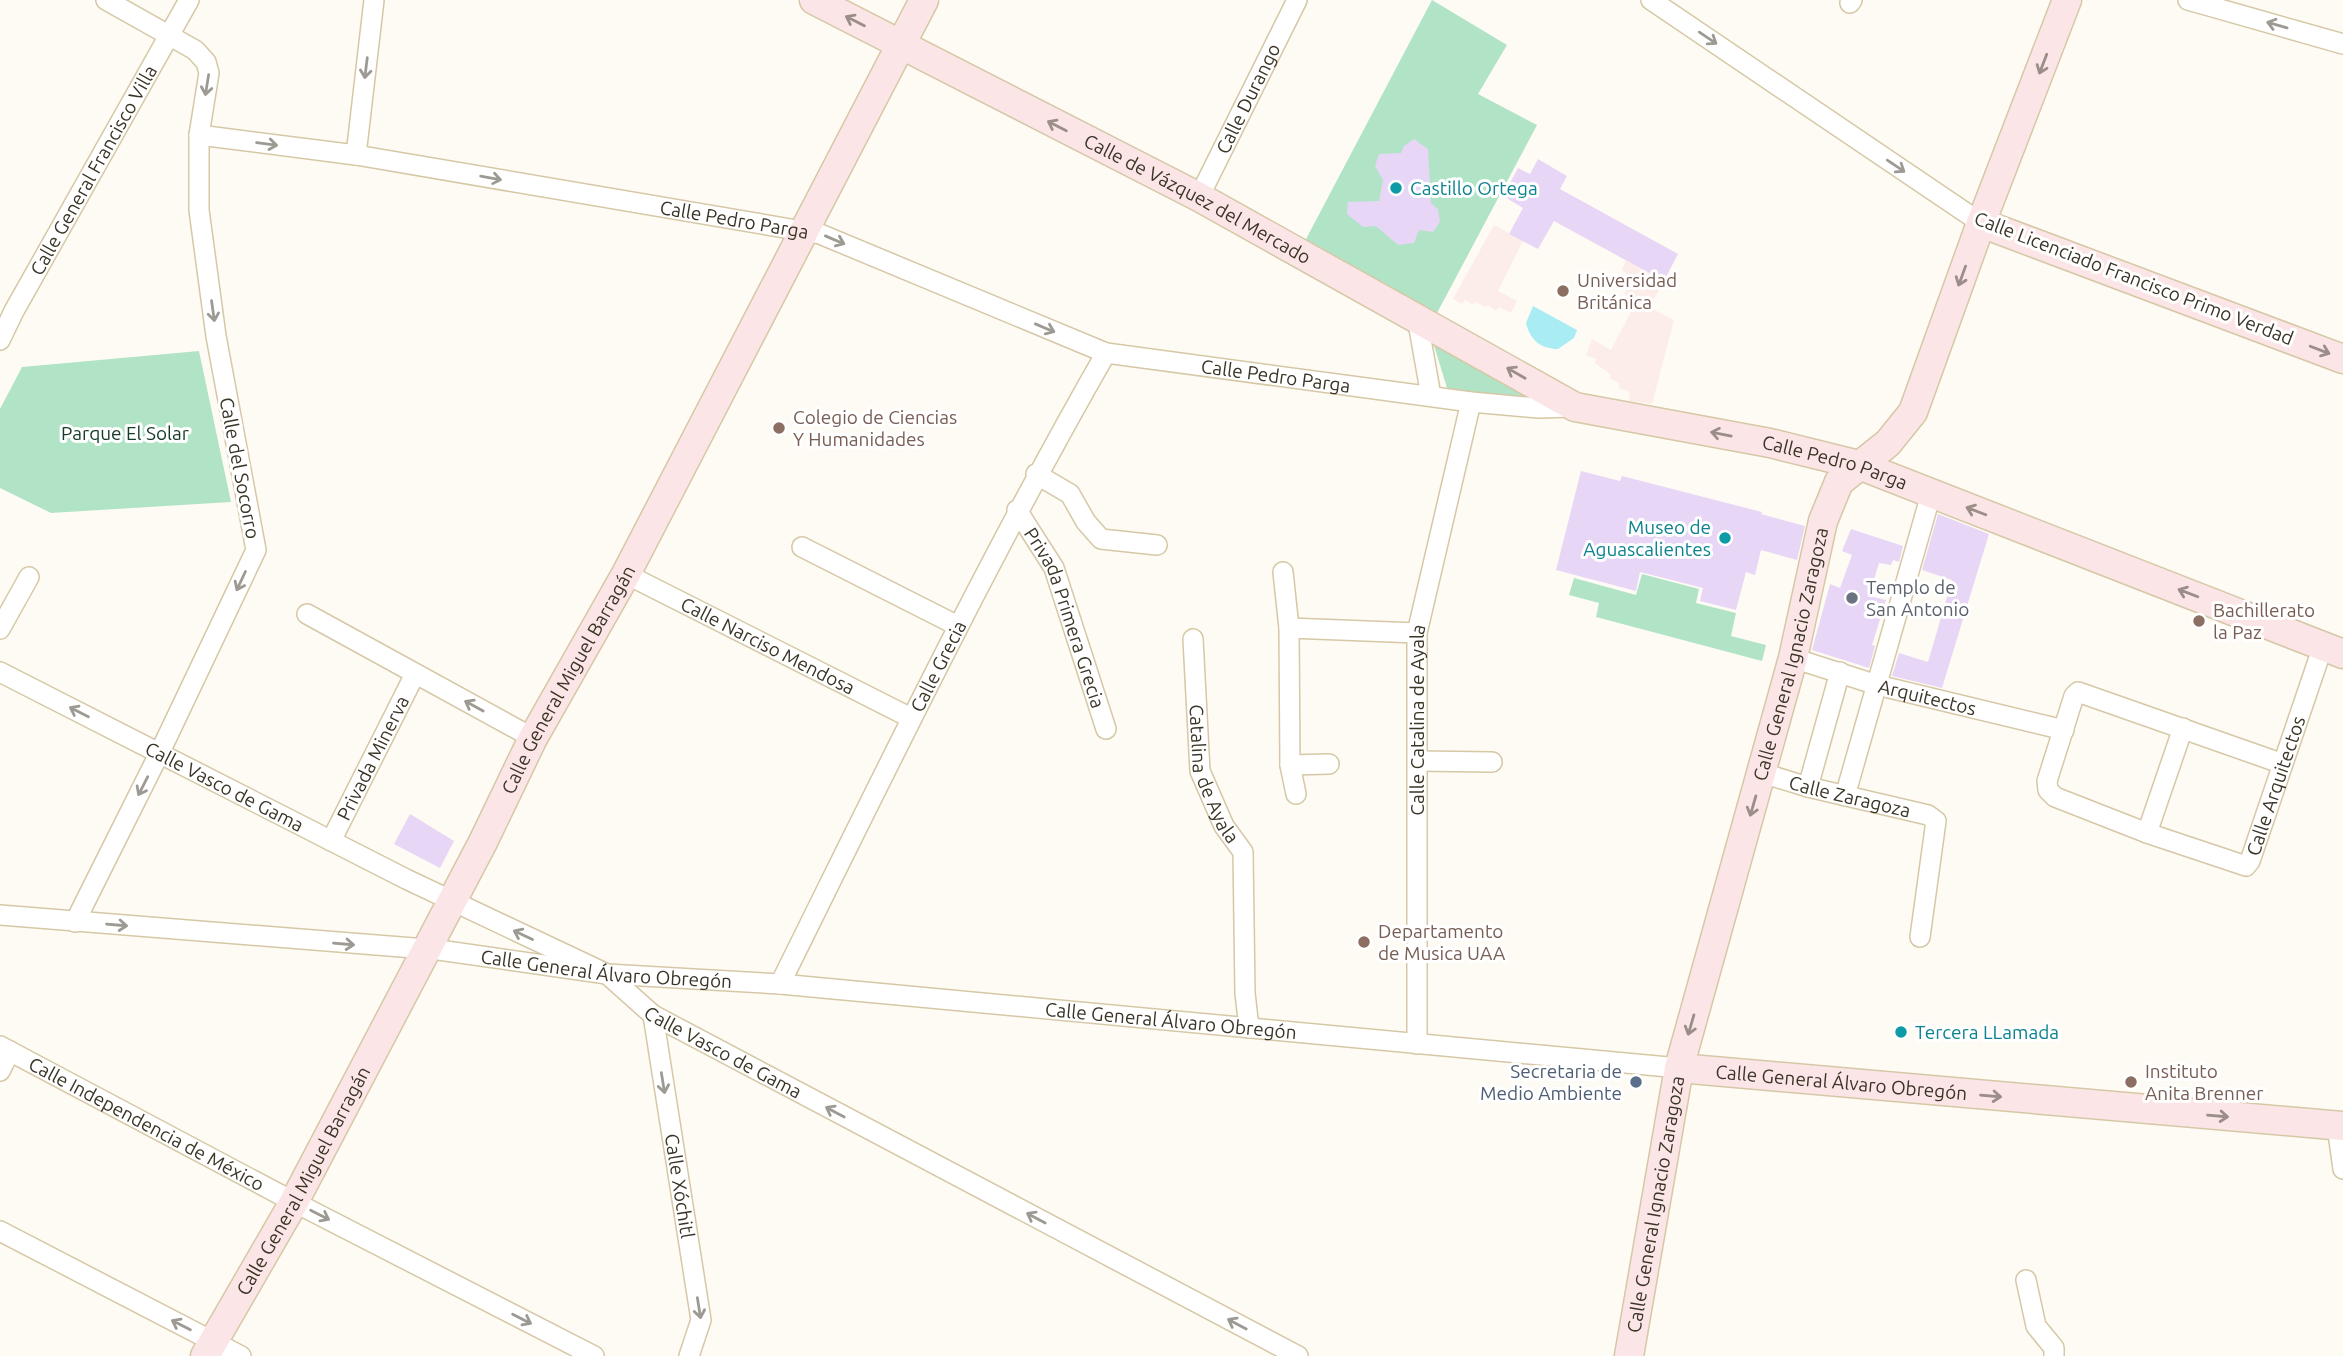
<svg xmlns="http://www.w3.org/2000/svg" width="2343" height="1356" viewBox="0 0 2343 1356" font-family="Ubuntu,sans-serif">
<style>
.commercial{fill:#fdede9}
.green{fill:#b1e4c6}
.water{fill:#a9ecf3}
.building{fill:#e8d6f6}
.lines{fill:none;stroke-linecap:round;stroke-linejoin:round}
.street-casing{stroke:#d6c8a6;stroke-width:22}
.secondary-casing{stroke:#d6c8a6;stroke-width:31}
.street{stroke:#fff;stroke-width:19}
.secondary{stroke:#fce5e7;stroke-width:28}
.oneway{stroke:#9b8d87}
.oneway2{stroke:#9c9a93}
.culture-dot{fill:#0f9aa8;stroke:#fff;stroke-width:2.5}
.education-dot{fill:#8d6e63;stroke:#fff;stroke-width:2.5}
.worship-dot{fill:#6b7280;stroke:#fff;stroke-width:2.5}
.service-dot{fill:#5c6f8a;stroke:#fff;stroke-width:2.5}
.labels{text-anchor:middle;stroke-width:6;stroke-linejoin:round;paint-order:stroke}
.street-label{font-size:19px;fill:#3a3527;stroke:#fff}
.culture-label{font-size:19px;fill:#0d838f;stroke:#fff;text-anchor:start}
.education-label{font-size:19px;fill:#785e54;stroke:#fff;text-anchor:start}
.park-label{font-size:19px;fill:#143c27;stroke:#fff}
.worship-label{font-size:19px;fill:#5b616d;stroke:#fff;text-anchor:start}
.service-label{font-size:19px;fill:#4e5e75;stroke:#fff;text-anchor:end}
</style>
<rect width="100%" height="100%" fill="#fefbf4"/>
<!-- commercial -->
<g class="commercial">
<polygon points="1494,225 1523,241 1498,291 1517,301 1511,313 1499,307 1496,311 1487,305 1485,307 1476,302 1473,305 1465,300 1462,304 1453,299"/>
<polygon points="1626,260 1664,281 1649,307 1674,320 1652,404 1629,401 1630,392 1619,388 1619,383 1610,379 1610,374 1595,363 1596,359 1586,355 1592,339 1611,350 1636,302 1624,294 1628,286 1624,281 1627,274 1622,270"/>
</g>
<!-- green -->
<g class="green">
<polygon points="1432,0 1507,45 1478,94 1537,125 1437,313 1305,241"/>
<polygon points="1433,342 1540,403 1447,388"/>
<polygon points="199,351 231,502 51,513 0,488 0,409 22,367"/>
<polygon points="1642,574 1699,589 1696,603 1736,613 1731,636 1766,645 1762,661 1596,617 1599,603 1569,595 1574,578 1636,595"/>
</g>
<!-- water -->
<path class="water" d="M1533,306L1577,330L1574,338L1558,349C1541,349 1530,340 1526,323Z"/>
<!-- building -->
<g class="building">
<polygon points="1414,139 1428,149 1431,203 1438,209 1440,222 1433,232 1419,230 1414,243 1398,245 1376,226 1363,227 1347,214 1348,202 1379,201 1383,180 1375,166 1379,154 1401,153 1404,146"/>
<polygon points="1538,159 1567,176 1560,189 1678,254 1664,281 1554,221 1538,249 1509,234 1523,208 1503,196 1518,168 1530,174"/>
<polygon points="1581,471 1620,481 1622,476 1762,512 1761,514 1805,526 1797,560 1761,550 1755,575 1746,572 1736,610 1700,601 1703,588 1640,572 1636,591 1556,570"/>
<polygon points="1938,514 1989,534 1942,688 1892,676 1899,653 1928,662 1952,580 1922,570"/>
<polygon points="1851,529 1903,546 1899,562 1893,560 1891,565 1879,563 1869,596 1886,600 1872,645 1875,646 1869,668 1812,650 1830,584 1840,588 1852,555 1842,551"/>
<polygon points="410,814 454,841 440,868 394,844"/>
</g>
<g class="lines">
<defs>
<g id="street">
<polyline points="1651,0 1981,223"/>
<polyline points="2188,0 2343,44"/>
<polyline points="1850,3 1852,0"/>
<path id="s1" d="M199,135L356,155L820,234L1106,353L1471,402L1538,408L1573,407"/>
<polyline points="356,155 374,0"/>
<path id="s2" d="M1199,197L1297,0"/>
<polyline points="1417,317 1431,396"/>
<path id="s3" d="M0,340L14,311L189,0"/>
<polyline points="1036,474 1070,494 1086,522 1101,539 1157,545"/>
<path id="s4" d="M1017,510L1054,568L1106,729"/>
<polyline points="802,547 958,626"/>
<polyline points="1283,572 1289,628 1290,765"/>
<path id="s5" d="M626,574L911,718"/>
<polyline points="307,614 533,738"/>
<polyline points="1289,628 1417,633"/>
<polyline points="0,629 29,577"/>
<path id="s6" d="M1193,639L1200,771L1224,826L1243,852L1245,993L1249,1028"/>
<path id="s7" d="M1793,658L1877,685L2064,730"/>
<path id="s8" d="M0,672L406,879L607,974L653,1015L1298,1356"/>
<polyline points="1418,761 1492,762"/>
<path id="s9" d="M2283,764L2078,692L2074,696L2047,781L2048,790L2055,797L2147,833L2246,866L2250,861L2323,646"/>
<path id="s10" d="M1762,773L1808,787L1928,815L1936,821L1920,937"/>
<polyline points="1808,787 1840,672"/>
<polyline points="1296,794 1290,765 1329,764"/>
<polyline points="1845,796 1931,494"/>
<polyline points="2147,833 2183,728"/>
<path id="s11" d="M331,841L415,674"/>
<path id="s12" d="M0,915L439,950L607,974L780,984L1679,1068"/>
<polyline points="75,922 160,752 256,550 216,336 199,210 199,135 209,73 206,62 195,50 106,0"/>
<path id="s13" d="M780,984C885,772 988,559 1106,353"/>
<path id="s14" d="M653,1015L701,1320L689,1356"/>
<path id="s15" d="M1417,1044V633L1471,402"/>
<path id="s16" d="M0,1046L294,1202L594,1356"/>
<polyline points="0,1071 10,1051"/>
<polyline points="2337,1126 2343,1169"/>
<polyline points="0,1231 241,1356"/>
<polyline points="2026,1280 2036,1326 2054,1348 2054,1356"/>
</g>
<g id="secondary">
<path id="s17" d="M814,0L1199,197L1575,407L1770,443L1859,465L2343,654"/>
<polyline points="1981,223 2343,359"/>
<path id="s18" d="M1679,1068L2343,1126"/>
<path id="s19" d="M205,1356L294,1202L483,842L533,738L626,574L924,0"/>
<path id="s20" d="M1629,1356L1679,1068L1793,658L1823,521L1839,482L1888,443L1913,412L1981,223L2067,0"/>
</g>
</defs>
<!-- street casing -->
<use href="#street" class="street-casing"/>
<!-- secondary casing -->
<use href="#secondary" class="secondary-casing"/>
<!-- street -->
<use href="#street" class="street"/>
<!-- secondary -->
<use href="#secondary" class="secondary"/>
</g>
<!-- one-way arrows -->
<defs><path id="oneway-shaft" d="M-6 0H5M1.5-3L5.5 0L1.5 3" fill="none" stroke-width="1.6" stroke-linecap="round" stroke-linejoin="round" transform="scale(1.75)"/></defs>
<g class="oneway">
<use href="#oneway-shaft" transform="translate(855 21) rotate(-153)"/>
<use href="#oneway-shaft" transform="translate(2043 64) rotate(111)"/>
<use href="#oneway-shaft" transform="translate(1057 126) rotate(-153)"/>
<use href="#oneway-shaft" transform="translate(1962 276) rotate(110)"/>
<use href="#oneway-shaft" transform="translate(2320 350) rotate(21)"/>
<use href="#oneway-shaft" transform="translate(1516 373) rotate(-150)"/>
<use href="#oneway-shaft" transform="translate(1721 434) rotate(-169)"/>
<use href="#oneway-shaft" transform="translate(1976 511) rotate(-159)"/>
<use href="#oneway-shaft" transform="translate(2188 593) rotate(-159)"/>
<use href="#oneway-shaft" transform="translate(1753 806) rotate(106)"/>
<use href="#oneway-shaft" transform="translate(1691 1025) rotate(106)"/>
<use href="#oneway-shaft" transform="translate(1991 1096) rotate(5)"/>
<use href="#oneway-shaft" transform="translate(2218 1116) rotate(5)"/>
</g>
<g class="oneway2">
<use href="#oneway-shaft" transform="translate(2277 25) rotate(-164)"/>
<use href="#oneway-shaft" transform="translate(1708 38) rotate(34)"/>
<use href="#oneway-shaft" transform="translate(366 68) rotate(97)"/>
<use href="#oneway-shaft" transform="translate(207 85) rotate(99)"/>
<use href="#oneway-shaft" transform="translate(267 144) rotate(7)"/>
<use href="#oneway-shaft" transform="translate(1896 166) rotate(34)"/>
<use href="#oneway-shaft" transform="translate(491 178) rotate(10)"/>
<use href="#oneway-shaft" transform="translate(835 240) rotate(23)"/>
<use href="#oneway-shaft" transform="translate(213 311) rotate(82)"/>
<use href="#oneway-shaft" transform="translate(1045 328) rotate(23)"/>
<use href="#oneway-shaft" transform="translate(241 581) rotate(115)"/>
<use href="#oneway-shaft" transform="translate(474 706) rotate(-151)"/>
<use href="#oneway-shaft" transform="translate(79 712) rotate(-153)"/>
<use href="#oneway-shaft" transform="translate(143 786) rotate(117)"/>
<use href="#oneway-shaft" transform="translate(117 925) rotate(5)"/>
<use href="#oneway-shaft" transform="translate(523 935) rotate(-155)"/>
<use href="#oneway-shaft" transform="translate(344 944) rotate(5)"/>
<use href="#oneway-shaft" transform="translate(663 1083) rotate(81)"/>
<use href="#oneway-shaft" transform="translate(835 1112) rotate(-152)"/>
<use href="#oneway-shaft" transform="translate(320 1215) rotate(27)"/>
<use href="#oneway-shaft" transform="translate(1036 1218) rotate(-152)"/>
<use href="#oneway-shaft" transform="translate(699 1308) rotate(81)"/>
<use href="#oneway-shaft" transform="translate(522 1319) rotate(27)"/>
<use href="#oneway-shaft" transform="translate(1237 1324) rotate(-152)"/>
<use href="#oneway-shaft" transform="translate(181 1325) rotate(-153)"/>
</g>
<!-- markers -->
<g class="culture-dot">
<circle cx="1396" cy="188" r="7"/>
<circle cx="1725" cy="538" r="7"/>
<circle cx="1901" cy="1032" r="7"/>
</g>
<g class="education-dot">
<circle cx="1563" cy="291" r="7"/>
<circle cx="779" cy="428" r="7"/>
<circle cx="2199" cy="621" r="7"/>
<circle cx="1364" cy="942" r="7"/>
<circle cx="2131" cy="1082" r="7"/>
</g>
<circle class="worship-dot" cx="1852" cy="598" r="7"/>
<circle class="service-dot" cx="1636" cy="1082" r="7"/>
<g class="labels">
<!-- street labels -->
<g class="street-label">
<text dy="7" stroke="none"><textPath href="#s2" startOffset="110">Calle Durango</textPath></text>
<text dy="7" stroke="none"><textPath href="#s3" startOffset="194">Calle General Francisco Villa</textPath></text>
<text dy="7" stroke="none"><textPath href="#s17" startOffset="432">Calle de Vázquez del Mercado</textPath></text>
<text dy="7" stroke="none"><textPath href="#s1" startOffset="542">Calle Pedro Parga</textPath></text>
<text transform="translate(2134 278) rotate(21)" y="7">Calle Licenciado Francisco Primo Verdad</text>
<text dy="7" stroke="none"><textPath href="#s1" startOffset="1110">Calle Pedro Parga</textPath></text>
<text dy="7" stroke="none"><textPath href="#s17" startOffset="1129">Calle Pedro Parga</textPath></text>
<text transform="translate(240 468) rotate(79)" y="7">Calle del Socorro</text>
<text dy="7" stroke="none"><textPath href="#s4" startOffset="119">Privada Primera Grecia</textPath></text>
<text dy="7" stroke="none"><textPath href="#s5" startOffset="159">Calle Narciso Mendosa</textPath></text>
<text dy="7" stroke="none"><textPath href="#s20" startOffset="721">Calle General Ignacio Zaragoza</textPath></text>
<text dy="7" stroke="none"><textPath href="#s13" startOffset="355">Calle Grecia</textPath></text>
<text dy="7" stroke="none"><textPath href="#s19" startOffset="768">Calle General Miguel Barragán</textPath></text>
<text dy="7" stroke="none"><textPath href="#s7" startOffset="140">Arquitectos</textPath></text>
<text dy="7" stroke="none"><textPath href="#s15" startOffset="324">Calle Catalina de Ayala</textPath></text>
<text dy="7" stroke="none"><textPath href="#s11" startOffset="93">Privada Minerva</textPath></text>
<text dy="7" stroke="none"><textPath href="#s6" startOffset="138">Catalina de Ayala</textPath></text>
<text dy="7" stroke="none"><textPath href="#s9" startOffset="620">Calle Arquitectos</textPath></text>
<text dy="7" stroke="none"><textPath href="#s8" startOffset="252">Calle Vasco de Gama</textPath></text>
<text dy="7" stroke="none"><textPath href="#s10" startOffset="91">Calle Zaragoza</textPath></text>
<text dy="7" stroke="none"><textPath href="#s12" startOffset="609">Calle General Álvaro Obregón</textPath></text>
<text dy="7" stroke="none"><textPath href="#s12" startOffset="1176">Calle General Álvaro Obregón</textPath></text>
<text dy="7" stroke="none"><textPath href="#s8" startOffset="819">Calle Vasco de Gama</textPath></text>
<text dy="7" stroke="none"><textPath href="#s18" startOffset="163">Calle General Álvaro Obregón</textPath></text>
<text dy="7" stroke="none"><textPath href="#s16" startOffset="166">Calle Independencia de México</textPath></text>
<text dy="7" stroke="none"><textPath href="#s19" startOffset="201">Calle General Miguel Barragán</textPath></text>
<text dy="7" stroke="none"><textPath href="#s14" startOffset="173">Calle Xóchitl</textPath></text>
<text dy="7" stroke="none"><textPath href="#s20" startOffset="154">Calle General Ignacio Zaragoza</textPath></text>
</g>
<!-- culture labels -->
<g class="culture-label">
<text x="1410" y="195">Castillo Ortega</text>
<text x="1711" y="534" text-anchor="end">Museo de<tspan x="1711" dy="22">Aguascalientes</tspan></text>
<text x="1915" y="1039">Tercera LLamada</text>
</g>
<!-- education labels -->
<g class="education-label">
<text x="1577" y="287">Universidad<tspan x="1577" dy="22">Británica</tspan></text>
<text x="793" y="424">Colegio de Ciencias<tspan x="793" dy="22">Y Humanidades</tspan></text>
<text x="2213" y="617">Bachillerato<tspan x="2213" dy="22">la Paz</tspan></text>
<text x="1378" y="938">Departamento<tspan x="1378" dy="22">de Musica UAA</tspan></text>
<text x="2145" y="1078">Instituto<tspan x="2145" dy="22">Anita Brenner</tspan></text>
</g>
<!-- park labels -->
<g class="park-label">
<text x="125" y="440">Parque El Solar</text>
</g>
<!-- worship labels -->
<g class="worship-label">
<text x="1866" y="594">Templo de<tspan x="1866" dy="22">San Antonio</tspan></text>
</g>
<!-- service labels -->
<g class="service-label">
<text x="1622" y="1078">Secretaria de<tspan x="1622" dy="22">Medio Ambiente</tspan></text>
</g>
</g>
</svg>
